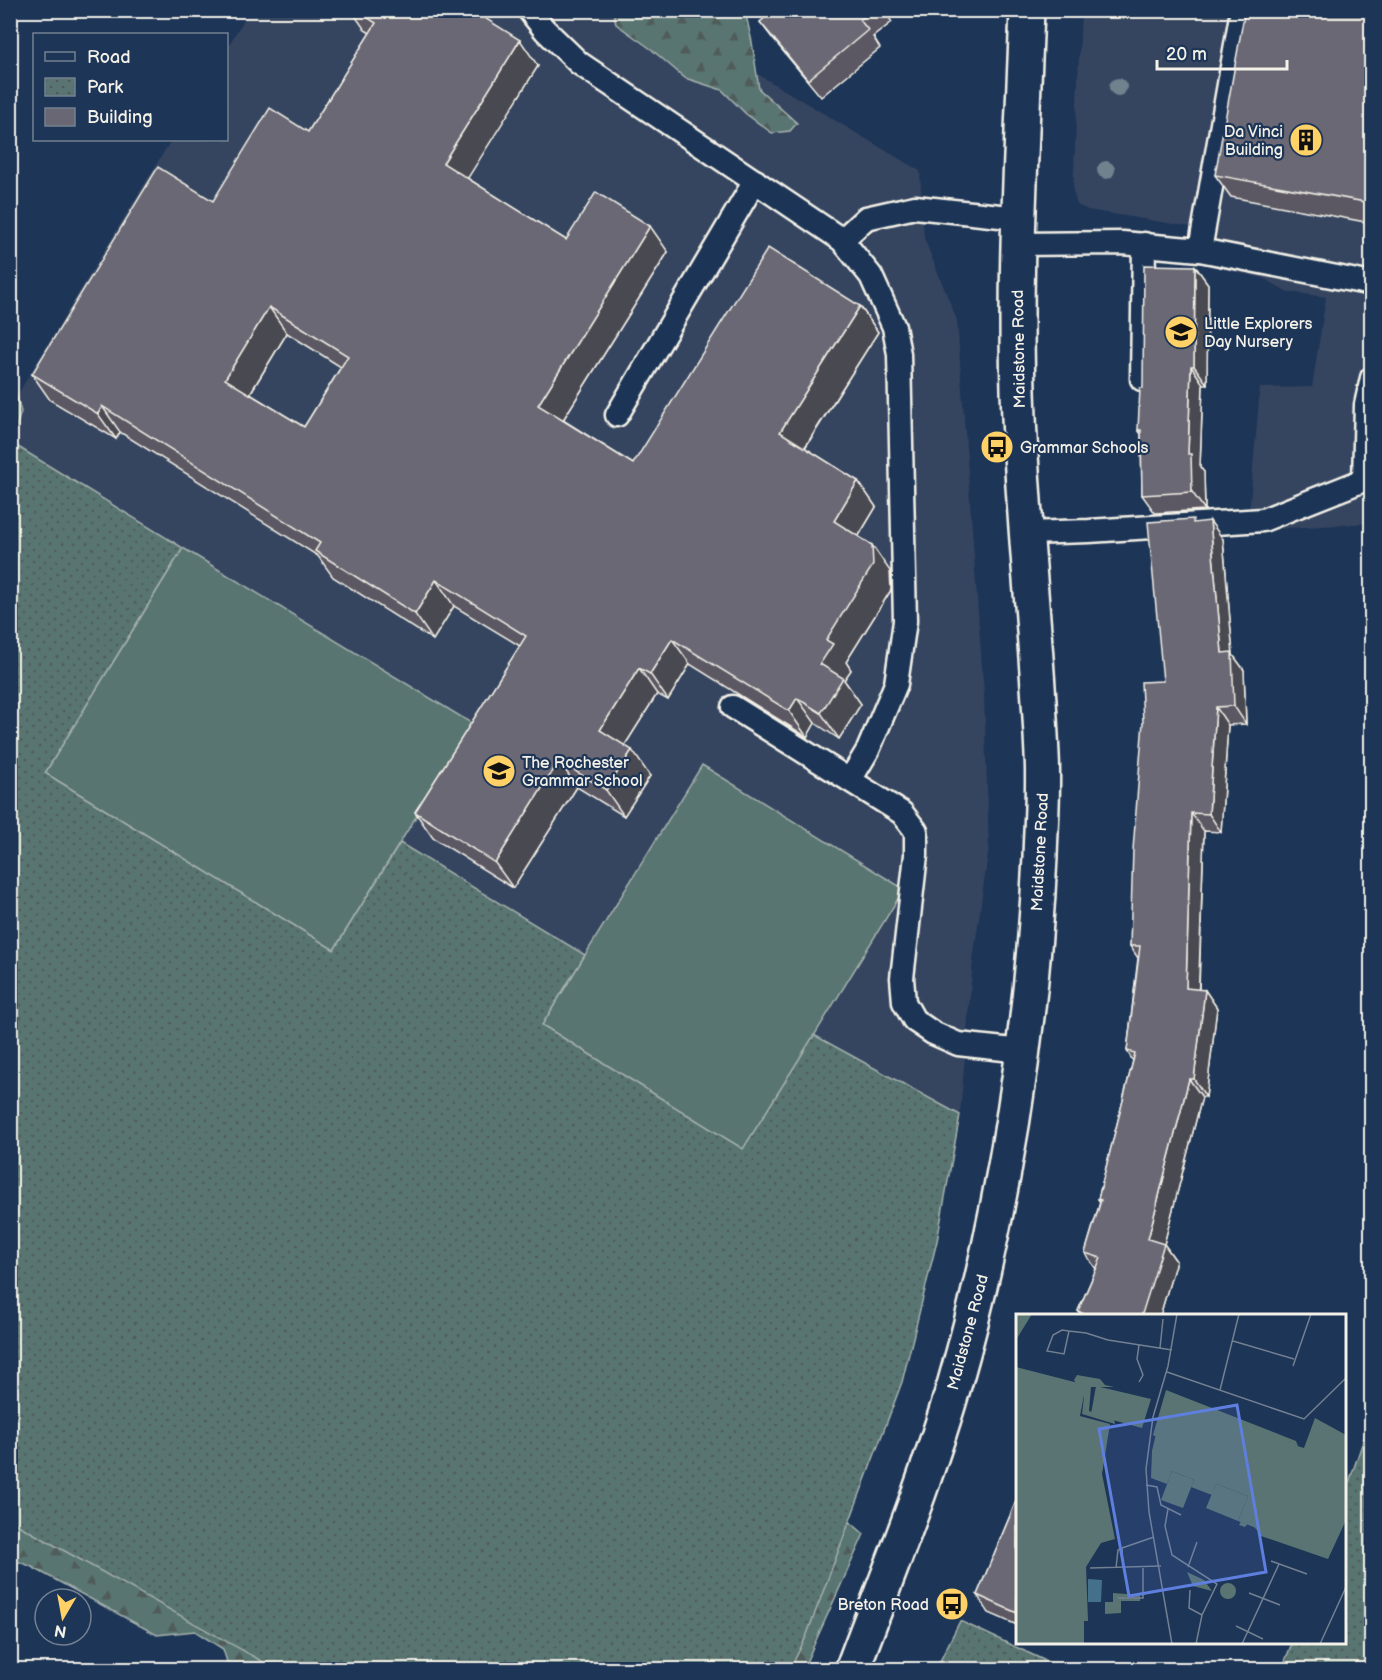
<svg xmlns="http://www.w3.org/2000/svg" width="1382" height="1680" viewBox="0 0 1382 1680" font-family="'Balsamiq Sans',sans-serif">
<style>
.built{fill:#344460}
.grass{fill:#597472;stroke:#a6b2ad;stroke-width:1.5}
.forest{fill:url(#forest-firs);stroke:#a6b2ad;stroke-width:1.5}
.park{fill:url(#park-dots);stroke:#a6b2ad;stroke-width:1.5}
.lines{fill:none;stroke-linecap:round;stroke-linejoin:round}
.service-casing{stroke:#f4f1e8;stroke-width:27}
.secondary-casing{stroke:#f4f1e8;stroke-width:38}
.service{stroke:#1d3557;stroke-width:22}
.secondary{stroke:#1d3557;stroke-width:33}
.tree{fill:#71818d}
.wall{fill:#5b5964;stroke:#f4f1e8;stroke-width:1.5;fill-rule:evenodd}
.shaded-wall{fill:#4a4851;stroke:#f4f1e8;stroke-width:1.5}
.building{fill:#6a6774;stroke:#f4f1e8;stroke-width:1.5;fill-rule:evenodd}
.labels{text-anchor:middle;stroke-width:4.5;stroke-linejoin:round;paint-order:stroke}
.poi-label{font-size:16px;fill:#f4f1e8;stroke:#1d3557;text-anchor:start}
.street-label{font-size:16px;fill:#f4f1e8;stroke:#1d3557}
.inset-road{fill:none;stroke:#738091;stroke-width:1.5}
.view{fill:#5e7fdd;fill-opacity:0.15;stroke:#5e7fdd;stroke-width:3}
.inset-edge{fill:none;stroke:#f4f1e8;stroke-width:3}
</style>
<defs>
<pattern id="forest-firs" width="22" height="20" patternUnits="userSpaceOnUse" patternTransform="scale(1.5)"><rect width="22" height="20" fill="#597472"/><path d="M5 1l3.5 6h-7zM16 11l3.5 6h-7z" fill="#505c5a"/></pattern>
<pattern id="park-dots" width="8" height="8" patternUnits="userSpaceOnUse" patternTransform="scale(1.5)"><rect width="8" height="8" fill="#597472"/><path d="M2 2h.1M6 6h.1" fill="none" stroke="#505c5a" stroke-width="1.8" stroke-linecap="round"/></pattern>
</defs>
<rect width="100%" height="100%" fill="#1d3557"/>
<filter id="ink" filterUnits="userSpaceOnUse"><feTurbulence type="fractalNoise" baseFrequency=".0167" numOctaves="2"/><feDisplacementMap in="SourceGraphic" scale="12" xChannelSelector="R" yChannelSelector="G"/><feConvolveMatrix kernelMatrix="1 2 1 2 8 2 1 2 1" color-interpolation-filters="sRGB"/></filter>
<g filter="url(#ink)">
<!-- built -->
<g class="built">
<polygon points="249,11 724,11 729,57 920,171 924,238 957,320 984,695 989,847 973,960 960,1115 937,1241 902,1382 806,1637 11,1521 10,407 171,140 226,140 227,48"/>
<polygon points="1081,11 1371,11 1371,523 1257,530 1249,513 1260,388 1312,387 1326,297 1288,292 1263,278 1210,266 1216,231 1088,210 1077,205 1073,191"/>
</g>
<!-- grass -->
<g class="grass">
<polygon points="183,548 473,724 334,950 45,773"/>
<polygon points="702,765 904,889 744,1150 542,1025"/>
</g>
<!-- forest -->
<g class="forest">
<polygon points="613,11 745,11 752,42 759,89 797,123 790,131 772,133 746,114 722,90 685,78 651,49 616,24"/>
<polygon points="11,382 14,385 21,412 11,443"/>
<polygon points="11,1507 337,1669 233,1669 228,1665 223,1649 195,1631 157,1635 30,1566 11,1559"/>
<polygon points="836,1510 864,1534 803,1669 720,1670"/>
</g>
<!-- park -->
<g class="park">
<polygon points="10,442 183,548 45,773 334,950 400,843 585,955 542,1025 743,1149 814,1035 960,1115 937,1241 902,1382 806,1637 790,1669 276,1669 11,1521"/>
<polygon points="1371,1418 1371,1669 1282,1669 1292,1643 1344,1642 1345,1494"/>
<polygon points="960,1621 1063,1669 936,1669"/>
</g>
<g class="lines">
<defs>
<g id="service">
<polyline points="529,10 545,30 579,63 842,240 871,276 894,327 899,354 905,621 896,684 868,750 850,780"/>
<polyline points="842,240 866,218 915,207 1019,218"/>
<polyline points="1018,244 1122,243 1200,250 1372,284"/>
<polyline points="1200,250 1242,10"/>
<polyline points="1372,378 1366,405 1364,480 1372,479"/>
<polyline points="1142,379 1144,244"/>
<polyline points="617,415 755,181"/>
<polyline points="1027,533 1089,531 1263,520 1364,480"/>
<polyline points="733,707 902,813 916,831 916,855 902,978 904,1002 914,1020 933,1033 958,1044 1022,1051"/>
</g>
<path id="secondary" d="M852,1670C888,1574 927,1480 955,1382C1003,1214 1032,1032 1040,857C1041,823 1044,789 1042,755C1037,642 1024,530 1019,417C1013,281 1022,146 1027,10"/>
</defs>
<!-- service casing -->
<use href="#service" class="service-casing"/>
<!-- secondary casing -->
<use href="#secondary" class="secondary-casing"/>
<!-- service -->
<use href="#service" class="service"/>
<!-- secondary -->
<use href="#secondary" class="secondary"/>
</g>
<!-- trees -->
<g class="tree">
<circle cx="1118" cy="87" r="9"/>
<circle cx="1106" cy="170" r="9"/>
</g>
<!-- wall -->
<g class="wall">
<path d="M351,10H472L538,66L467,178L566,240L668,252L563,420L633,464L860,306L878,332L805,448L858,481L876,507L858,537L890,571L891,590L846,662L851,670L844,680L861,704L839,739L815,723L807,737L690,664L668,700L657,694L625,745L650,776L624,816L577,787L513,888L433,838L415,812L520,646L454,606L433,640L333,577L318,556L120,432L116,439L50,400L32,374L308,132L370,33L365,30ZM287,333L341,367L304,427L250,394Z"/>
<polygon points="774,10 884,10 892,22 873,37 880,48 821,97 773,39 760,22"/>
<polygon points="1371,10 1371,223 1231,197 1215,175"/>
<polygon points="1195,266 1208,284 1207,384 1203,384 1200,467 1204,472 1205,510 1155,513 1142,495 1141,434 1138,430"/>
<polygon points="1195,523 1223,539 1233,655 1244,670 1246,724 1228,725 1221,832 1204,831 1199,990 1205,990 1217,1008 1206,1097 1202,1097 1164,1244 1176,1261 1160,1316 1081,1316 1078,1311 1096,1269 1085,1253 1100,1202 1098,1199 1133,1061 1127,1051 1138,958 1130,946 1163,681"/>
<polygon points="1017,1499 1017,1625 989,1613 977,1595"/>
</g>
<!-- shaded-wall -->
<g class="shaded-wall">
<polygon points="520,40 538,66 461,189 443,163"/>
<polygon points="650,226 668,252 556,431 538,405"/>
<polygon points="1195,266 1208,284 1207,384 1194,366"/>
<polygon points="860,306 878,332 798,458 780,432"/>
<polygon points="269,307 287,333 243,405 225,379"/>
<polygon points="1191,366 1203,384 1200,467 1204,472 1205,510 1192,492 1188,454"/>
<polygon points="102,406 120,432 116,439 98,414"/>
<polygon points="858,481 876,507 852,547 834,521"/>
<polygon points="1210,521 1223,539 1233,655 1244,670 1246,724 1234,706 1222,653"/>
<polygon points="872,545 890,571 891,590 846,662 851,670 844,680 861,704 839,739 821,713 820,664 826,640"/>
<polygon points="436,580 454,606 433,640 415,614"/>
<polygon points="672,639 690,664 668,700 650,674"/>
<polygon points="639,668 657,694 618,756 600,730"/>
<polygon points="797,698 815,723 807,737 789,711"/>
<polygon points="1216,707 1228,725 1221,832 1209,814"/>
<polygon points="632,750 650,776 624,816 606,790"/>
<polygon points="559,761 577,787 513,888 495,863"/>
<polygon points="1191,813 1204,831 1198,1006 1186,988"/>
<polygon points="1205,990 1217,1008 1206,1097 1194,1079"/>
<polygon points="1189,1079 1202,1097 1164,1244 1176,1261 1160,1316 1144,1316 1142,1314 1148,1239"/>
</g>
<!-- building -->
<g class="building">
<path d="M356,10H472L520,40L443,163L566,240L596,192L650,226L538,405L633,464L768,248L860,306L780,432L858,481L834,521L872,545L873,565L826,640L833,644L820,664L843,678L821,713L797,698L789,711L672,639L650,674L639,668L600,730L632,750L606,790L559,761L495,863L415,812L526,636L436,580L415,614L315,551L320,543L102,406L98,414L32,374L158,167L213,201L270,108L308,132L376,23ZM269,307L348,356L304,427L225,379Z"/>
<polygon points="774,10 871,10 860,20 868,30 808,80 760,22"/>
<polygon points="1245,10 1371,10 1371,203 1215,175"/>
<polygon points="1144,265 1195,266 1194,366 1191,366 1188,454 1191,454 1192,492 1142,495 1141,430 1138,430 1140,388 1143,388"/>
<polygon points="1193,519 1193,523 1210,521 1222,653 1232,652 1234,706 1216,707 1209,814 1191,813 1186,988 1205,990 1194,1079 1189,1079 1148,1239 1164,1244 1142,1314 1147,1316 1088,1316 1078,1311 1101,1258 1085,1253 1101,1200 1098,1199 1135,1053 1127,1051 1140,946 1130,946 1133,850 1143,722 1141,682 1163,681 1148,522"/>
<polygon points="1017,1499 1017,1613 977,1595"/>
</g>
</g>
<!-- icons -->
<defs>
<symbol id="building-disc" viewBox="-11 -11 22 22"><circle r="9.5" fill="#ffd166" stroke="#1d3557"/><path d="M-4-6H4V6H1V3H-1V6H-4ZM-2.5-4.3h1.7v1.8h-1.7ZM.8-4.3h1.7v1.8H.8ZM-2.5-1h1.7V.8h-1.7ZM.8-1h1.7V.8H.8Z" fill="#111"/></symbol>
<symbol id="school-disc" viewBox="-11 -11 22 22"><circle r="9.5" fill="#ffd166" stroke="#1d3557"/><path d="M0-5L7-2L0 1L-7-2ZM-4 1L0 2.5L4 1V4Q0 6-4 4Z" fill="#111"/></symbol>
<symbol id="bus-disc" viewBox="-11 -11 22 22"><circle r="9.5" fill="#ffd166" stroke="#1d3557"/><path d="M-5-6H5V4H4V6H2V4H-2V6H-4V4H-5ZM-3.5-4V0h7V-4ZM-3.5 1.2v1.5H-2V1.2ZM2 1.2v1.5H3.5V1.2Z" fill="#111"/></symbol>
</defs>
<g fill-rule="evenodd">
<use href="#building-disc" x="1287" y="121" width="38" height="38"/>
<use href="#school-disc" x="1162" y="313" width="38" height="38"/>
<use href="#bus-disc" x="978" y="428" width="38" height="38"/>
<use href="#school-disc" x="480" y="752" width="38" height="38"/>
<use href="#bus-disc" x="933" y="1585" width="38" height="38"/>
</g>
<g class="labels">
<!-- poi labels -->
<g class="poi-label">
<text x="1283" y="137" text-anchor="end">Da Vinci<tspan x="1283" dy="18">Building</tspan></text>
<text x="1204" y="329">Little Explorers<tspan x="1204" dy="18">Day Nursery</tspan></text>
<text x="1020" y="453">Grammar Schools</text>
<text x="522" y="768">The Rochester<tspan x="522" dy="18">Grammar School</tspan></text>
<text x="929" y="1610" text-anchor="end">Breton Road</text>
</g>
<!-- street labels -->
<g class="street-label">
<text transform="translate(1018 349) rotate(-91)" y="6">Maidstone Road</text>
<text transform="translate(1039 852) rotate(-87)" y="6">Maidstone Road</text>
<text transform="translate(967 1332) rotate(-75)" y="6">Maidstone Road</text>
</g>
</g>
<!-- overview -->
<g transform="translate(1016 1314)">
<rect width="330" height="330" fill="#1d3557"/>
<path d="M156,157L178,166L167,194L145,186ZM200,170L232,182L222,207L190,194Z" fill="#597472"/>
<path d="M61,61L84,65L89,71L98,73H75L73,97L98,105L99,110L66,100L68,83L58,66ZM150,76L280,127L282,132L247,222L233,208L229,213L223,211L239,182L137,121ZM171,258L188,266L196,277L177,272ZM204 277a8 8 0 1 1 16 0a8 8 0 1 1-16 0Z" fill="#597472"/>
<path d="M0,0H16L0,26ZM0,53L70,71L64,102L94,110L86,160L99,225L85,229L70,253L72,307H68V330H0ZM80,72L135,85L126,114L75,100ZM149,82L275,126L243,215L222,207L232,182L200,170L196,181L175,173L178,166L156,157L151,170L135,164L136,137ZM299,104L330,121V206L312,245L242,221L278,131L288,134ZM97,279L124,281V287H105V299L89,300V288H97Z" fill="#597472"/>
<path d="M72,265L86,266L85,288H72Z" fill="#45708b"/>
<path class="inset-road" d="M53,17L48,40L31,37L37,21L46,16L53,17L70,19L92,26L156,36M217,27L278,45M123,31L121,45L127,61L123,68M144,34L147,5M277,52L295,0M151,58L288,105L330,64M204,76L223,0M130,171L141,173L145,191L165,201M152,195L149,212L156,241L201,270L186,301L180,330M106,234L138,223M255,247L291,260M172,253L181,228M74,254L145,252M100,254L102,236L106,234L107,254M174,276L173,294L186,301M233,279L264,291M102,284H127V254M220,312L247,325M156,330L133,198L130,155L137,103L152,52L161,0M226,330L263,250M304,330L330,273"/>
<path class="view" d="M221,91L250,258L113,282L83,115Z"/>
<rect width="330" height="330" class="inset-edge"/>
</g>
<!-- margin -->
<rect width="1382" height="1680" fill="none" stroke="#1d3557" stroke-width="36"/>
<rect x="18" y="18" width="1346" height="1644" fill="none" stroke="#f4f1e8" stroke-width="2" filter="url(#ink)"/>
<!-- legend -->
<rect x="33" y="33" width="195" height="108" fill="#1d3557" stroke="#738091" stroke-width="1.5"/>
<rect x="45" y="52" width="30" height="9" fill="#1d3557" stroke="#738091" stroke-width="1.5"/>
<text x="87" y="63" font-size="18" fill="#f4f1e8">Road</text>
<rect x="45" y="78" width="30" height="18" fill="url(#park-dots)" stroke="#738091" stroke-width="1.5"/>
<text x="87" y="93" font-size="18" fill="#f4f1e8">Park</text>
<rect x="45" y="108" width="30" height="18" fill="#6a6774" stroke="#738091" stroke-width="1.5"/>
<text x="87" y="123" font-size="18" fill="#f4f1e8">Building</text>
<!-- north arrow -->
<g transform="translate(63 1617) rotate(190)"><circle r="28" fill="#1d3557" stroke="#738091" stroke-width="1.5"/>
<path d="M0-4.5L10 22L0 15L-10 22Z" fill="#ffd166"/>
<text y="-9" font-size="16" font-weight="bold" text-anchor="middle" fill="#f4f1e8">N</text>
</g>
<!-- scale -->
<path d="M1157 60v9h130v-9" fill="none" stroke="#f4f1e8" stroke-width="3"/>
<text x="1166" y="60" font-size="18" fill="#f4f1e8" stroke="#1d3557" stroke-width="4.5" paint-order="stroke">20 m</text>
</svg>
